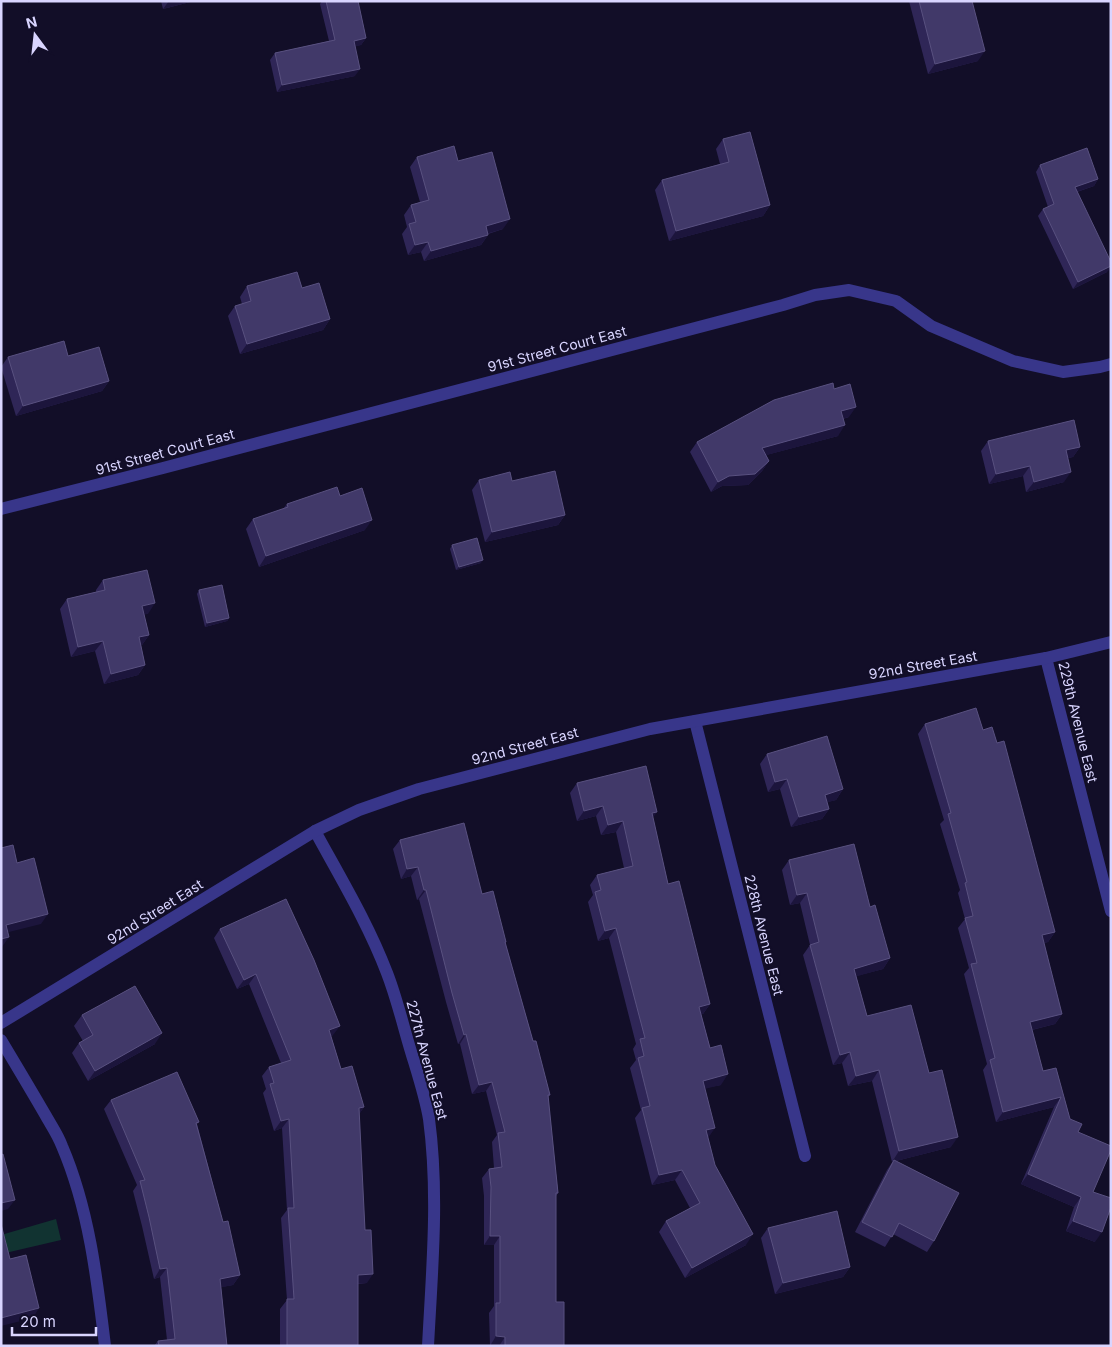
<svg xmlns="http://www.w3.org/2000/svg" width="1112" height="1347" viewBox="0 0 1112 1347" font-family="Inter,sans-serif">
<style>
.green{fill:#113331}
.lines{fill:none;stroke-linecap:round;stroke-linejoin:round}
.minor{stroke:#38368a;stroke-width:12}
.wall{fill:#2f2657}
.shaded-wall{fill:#1c153c}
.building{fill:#413969;stroke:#595180}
.labels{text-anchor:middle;stroke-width:4;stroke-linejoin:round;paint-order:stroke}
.street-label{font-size:14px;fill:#d9d5ff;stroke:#120e28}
</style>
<rect width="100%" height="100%" fill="#120e28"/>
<!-- green -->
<polygon class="green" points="56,1219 61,1240 1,1254 1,1235"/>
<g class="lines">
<!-- minor -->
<g class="minor">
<polyline points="1,509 163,468 783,305 815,295 849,290 896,301 931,326 1013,361 1063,372 1100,367 1111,364"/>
<polyline points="1046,658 1111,911"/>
<polyline points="695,721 805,1156"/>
<path d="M315,831C340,877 368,923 387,973C396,996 402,1021 409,1045C416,1069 425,1095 429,1119C439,1194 432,1270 428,1346"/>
<polyline points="1,1023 315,831 359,810 419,789 650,729 1046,658 1111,642"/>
<path d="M1,1040C16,1065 31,1090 46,1116C51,1125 58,1135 62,1146C89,1209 97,1278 105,1346"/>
</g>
</g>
<!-- wall -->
<g class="wall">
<polygon points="161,1 194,1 163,9"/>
<polygon points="322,1 358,1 366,38 361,45 355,46 355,76 277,92 270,60 275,53 329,41 320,4"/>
<polygon points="909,1 972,1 978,61 928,74"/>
<polygon points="723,139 770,205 763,216 669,241 655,190 662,180 720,164 716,149"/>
<polygon points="417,157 458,161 503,229 488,234 488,235 481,245 424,261 421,252 408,255 402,234 407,227 404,215 411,205 420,202 410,167"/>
<polygon points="1040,165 1098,179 1094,186 1077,192 1107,272 1073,289 1038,216 1043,209 1048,207 1036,172"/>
<polygon points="247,286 302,288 330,319 323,330 240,354 228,316 235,306 242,304 240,297"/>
<polygon points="68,356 109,381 102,391 16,416 1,367 8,357"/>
<polygon points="834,389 849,417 843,419 838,436 766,455 769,461 762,471 748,485 722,486 711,492 690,452 697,442"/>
<polygon points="988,441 1080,447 1073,457 1068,458 1064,482 1026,492 1023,476 989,484 981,451"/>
<polygon points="479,480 512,481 565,515 558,525 485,542 472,490"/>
<polygon points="340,496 365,530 259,567 246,529 253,519 283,509 287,504"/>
<polygon points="452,545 481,563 456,570 450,549"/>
<polygon points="103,580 148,614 144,614 149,635 142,645 141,645 145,665 138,675 104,684 95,651 71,657 60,609 67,599 96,592 96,590"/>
<polygon points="199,590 229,618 227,621 205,627 197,594"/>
<polygon points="925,724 983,730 1055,932 1048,942 1044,943 1062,1014 1055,1024 1032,1030 1043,1071 1056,1068 1070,1119 1078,1132 1093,1192 1095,1242 1066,1231 1074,1207 1021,1184 1054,1107 996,1122 983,1070 987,1064 964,974 969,968 958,928 965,919 958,893 960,890 940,824 944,820 918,734"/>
<polygon points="767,754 843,789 836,800 827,802 829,809 822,819 791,827 780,789 768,792 760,764"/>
<polygon points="577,783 653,818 668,884 710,1004 703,1014 701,1014 710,1048 721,1085 705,1088 708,1138 715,1165 746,1245 685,1278 659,1232 666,1221 690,1208 675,1180 652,1185 635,1118 641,1110 630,1068 636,1060 633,1049 636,1044 609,938 598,941 588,902 593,895 590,885 597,875 624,868 616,832 601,835 596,816 577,821 570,793"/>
<polygon points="400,840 482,894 506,942 505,943 533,1041 550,1095 548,1097 558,1193 556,1196 556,1302 564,1346 490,1346 489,1313 494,1306 494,1245 484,1245 484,1196 482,1178 489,1169 494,1168 492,1142 497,1135 486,1091 472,1094 460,1044 458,1044 446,1002 419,899 417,900 411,876 401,879 393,849"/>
<polygon points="789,860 870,907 890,958 883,969 856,976 867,1016 929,1073 951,1147 896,1161 934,1241 927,1252 893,1234 885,1247 855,1232 887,1170 893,1161 892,1162 872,1081 848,1086 842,1063 833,1065 803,955 810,945 800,903 790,905 782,870"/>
<polygon points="220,929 333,1035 331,1036 341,1069 364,1107 359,1114 367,1283 358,1284 358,1346 280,1346 280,1309 287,1300 281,1218 287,1210 282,1128 274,1131 263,1093 266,1089 262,1076 269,1067 281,1063 249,984 237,989 214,938"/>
<polygon points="82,1015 155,1044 88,1081 72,1053 79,1043 83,1041 74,1026"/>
<polygon points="111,1100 199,1122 197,1124 223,1222 240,1275 233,1285 221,1287 227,1346 154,1346 158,1341 167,1340 160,1277 154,1279 142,1226 133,1191 137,1185 104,1109"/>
<polygon points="768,1228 850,1267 843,1277 775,1294 761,1238"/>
</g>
<!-- shaded-wall -->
<g class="shaded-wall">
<polygon points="169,1 194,1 163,9"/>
<polygon points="366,38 361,45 349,48 354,41"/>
<polygon points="985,51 978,61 928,74 935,64"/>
<polygon points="360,69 355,76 277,92 282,85"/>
<polygon points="1098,179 1094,186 1070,194 1075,187"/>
<polygon points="770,205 763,216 669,241 676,231"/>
<polygon points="510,219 503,229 479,236 486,226"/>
<polygon points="488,235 481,245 424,261 431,251"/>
<polygon points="428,242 421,252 408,255 415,245"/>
<polygon points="1111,266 1111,268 1107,272 1073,289 1078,282"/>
<polygon points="330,319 323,330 240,354 247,344"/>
<polygon points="109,381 102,391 16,416 23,406"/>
<polygon points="856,407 849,417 834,421 841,411"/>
<polygon points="845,425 838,436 755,458 762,448"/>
<polygon points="1080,447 1073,457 1059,460 1066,450"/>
<polygon points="769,461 762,471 748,485 722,486 711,492 718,482 729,476"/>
<polygon points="1030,466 1023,476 989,484 996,474"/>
<polygon points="1071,472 1064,482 1026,492 1034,482"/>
<polygon points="565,515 558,525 485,542 492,532"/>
<polygon points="372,520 365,530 259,567 266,556"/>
<polygon points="483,560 481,563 456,570 459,567"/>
<polygon points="155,603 148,614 135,616 142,606"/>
<polygon points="229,618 227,621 205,627 207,623"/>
<polygon points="149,635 142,645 132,647 139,637"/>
<polygon points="103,641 95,651 71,657 78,647"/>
<polygon points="145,665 138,675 104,684 111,674"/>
<polygon points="787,779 780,789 768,792 775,782"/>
<polygon points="843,789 836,800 818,805 825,795"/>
<polygon points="603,806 596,816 577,821 584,811"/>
<polygon points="829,809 822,819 791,827 799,817"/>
<polygon points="657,812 650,822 652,813"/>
<polygon points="623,821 616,832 601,835 608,825"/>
<polygon points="418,867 411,876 401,879 407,869"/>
<polygon points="424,890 426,890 419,899 417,900"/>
<polygon points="807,893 800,903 790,905 797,895"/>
<polygon points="48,914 41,924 1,934 6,925"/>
<polygon points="616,928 609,938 598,941 605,931"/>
<polygon points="1055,932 1048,942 1035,945 1042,935"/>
<polygon points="9,937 2,947 1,947 1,939"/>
<polygon points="890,958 883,969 847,979 854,969"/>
<polygon points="256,974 249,984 237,989 244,980"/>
<polygon points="710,1004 703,1014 692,1017 699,1007"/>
<polygon points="1062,1014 1055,1024 1023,1032 1030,1022"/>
<polygon points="340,1026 333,1035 322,1040 329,1030"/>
<polygon points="162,1033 155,1044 88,1081 95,1071"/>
<polygon points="466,1034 460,1044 458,1044 464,1035"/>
<polygon points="850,1052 842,1063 833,1065 840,1055"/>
<polygon points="879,1070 872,1081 848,1086 856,1076"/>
<polygon points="728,1074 721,1085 696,1091 703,1081"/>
<polygon points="492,1082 486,1091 472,1094 479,1085"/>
<polygon points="1061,1097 1054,1107 996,1122 1003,1112"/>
<polygon points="364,1107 358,1116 359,1108"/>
<polygon points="289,1119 282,1128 274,1131 281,1121"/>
<polygon points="715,1128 708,1138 706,1130"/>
<polygon points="958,1137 951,1147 892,1162 899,1151"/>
<polygon points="682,1170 675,1180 652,1185 659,1175"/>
<polygon points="1028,1174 1081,1197 1074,1207 1021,1184"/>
<polygon points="15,1200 8,1209 1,1211 1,1203"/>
<polygon points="1073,1221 1102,1232 1095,1242 1066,1231"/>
<polygon points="753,1234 746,1245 685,1278 692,1268"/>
<polygon points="490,1236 500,1236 494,1245 484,1245"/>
<polygon points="850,1267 843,1277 775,1294 783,1283"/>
<polygon points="167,1268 160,1277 154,1279 160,1269"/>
<polygon points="373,1274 367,1283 351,1284 358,1275"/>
<polygon points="240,1275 233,1285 213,1289 220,1279"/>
<polygon points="39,1308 33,1318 1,1326 1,1318"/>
<polygon points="496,1336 505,1337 499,1346 490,1346"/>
</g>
<!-- building -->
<g class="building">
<polygon points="326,1 358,1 366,38 354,41 360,69 282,85 275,53 335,40"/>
<polygon points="919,1 972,1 985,51 935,64"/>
<polygon points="750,132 770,205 676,231 662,180 729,162 723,139"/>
<polygon points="454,146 458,161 492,152 510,219 486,226 488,235 431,251 428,242 415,245 409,224 416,222 411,205 429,200 417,157"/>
<polygon points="1087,148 1098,179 1075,187 1111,262 1111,266 1078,282 1043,209 1054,204 1040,165"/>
<polygon points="297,272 302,288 319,283 330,319 247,344 235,306 251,301 247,286"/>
<polygon points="64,341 68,356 99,347 109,381 23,406 8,357"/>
<polygon points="833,383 834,389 850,384 856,407 841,411 845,425 762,448 769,461 755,474 729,476 718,482 697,442 774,400"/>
<polygon points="1074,420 1080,447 1066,450 1071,472 1034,482 1030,466 996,474 988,441"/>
<polygon points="555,471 565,515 492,532 479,480 510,472 512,481"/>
<polygon points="337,487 340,496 362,488 372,520 266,556 253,519 288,507 287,504"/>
<polygon points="477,538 483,560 459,567 452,545"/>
<polygon points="147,570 155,603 142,606 149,635 139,637 145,665 111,674 103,641 78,647 67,599 105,590 103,580"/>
<polygon points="222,585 229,618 207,623 199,590"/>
<polygon points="976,708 983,730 992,727 997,743 1004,741 1055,932 1042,935 1062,1014 1030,1022 1043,1071 1056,1068 1070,1119 1082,1124 1078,1132 1111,1146 1111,1150 1093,1192 1111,1198 1111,1207 1102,1232 1073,1221 1081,1197 1028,1174 1061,1097 1003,1112 990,1060 995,1058 971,964 977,963 965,918 973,916 965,883 967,882 948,814 951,813 925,724"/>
<polygon points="827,736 843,789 825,795 829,809 799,817 787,779 775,782 767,754"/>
<polygon points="646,766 657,812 652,813 668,884 679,881 710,1004 699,1007 710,1048 721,1045 728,1074 703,1081 715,1128 706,1130 715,1165 753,1234 692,1268 666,1221 700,1203 682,1170 659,1175 642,1108 650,1106 638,1058 644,1056 640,1039 645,1038 616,928 605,931 595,892 601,890 597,875 633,866 623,821 608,825 603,806 584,811 577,783"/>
<polygon points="464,823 482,894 493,891 506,942 505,942 533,1041 536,1041 550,1095 548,1095 558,1193 556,1193 556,1302 564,1302 564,1346 505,1346 505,1337 496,1336 496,1303 500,1303 500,1236 490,1236 491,1187 489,1169 502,1167 498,1133 505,1132 492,1082 479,1085 466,1034 464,1035 452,993 426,890 424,890 418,867 407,869 400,840"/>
<polygon points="854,844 870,907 875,905 890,958 854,969 867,1016 911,1005 929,1073 942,1070 958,1137 899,1151 879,1070 856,1076 850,1052 840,1055 810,945 819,942 807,893 797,895 789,860"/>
<polygon points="13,845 17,863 34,858 48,914 6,925 9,937 1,939 1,848"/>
<polygon points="286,899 314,960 340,1026 329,1030 341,1069 352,1066 364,1107 359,1108 365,1230 371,1230 373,1274 358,1275 358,1346 287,1346 287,1299 294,1299 288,1208 294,1208 289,1119 281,1121 270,1084 274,1083 269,1067 291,1060 256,974 244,980 220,929"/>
<polygon points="135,986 162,1033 95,1071 79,1043 93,1035 82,1015"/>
<polygon points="177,1072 199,1122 196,1123 223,1222 228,1221 240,1275 220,1279 227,1346 159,1346 158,1341 175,1339 167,1268 160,1269 149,1217 140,1181 145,1180 111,1100"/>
<polygon points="3,1154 15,1200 1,1203 1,1155"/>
<polygon points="894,1160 959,1193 934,1241 899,1223 892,1237 862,1222"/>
<polygon points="837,1211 850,1267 783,1283 768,1228"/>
<polygon points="1,1224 10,1259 26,1255 39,1308 1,1318"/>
</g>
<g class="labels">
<!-- street labels -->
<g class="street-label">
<text transform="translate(557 349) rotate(-15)" y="5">91st Street Court East</text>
<text transform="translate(165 452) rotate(-15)" y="5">91st Street Court East</text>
<text transform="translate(923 665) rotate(-10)" y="5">92nd Street East</text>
<text transform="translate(1078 722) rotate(76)" y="5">229th Avenue East</text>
<text transform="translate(525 746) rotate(-15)" y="5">92nd Street East</text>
<text transform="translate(155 912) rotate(-32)" y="5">92nd Street East</text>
<text transform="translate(764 935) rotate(76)" y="5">228th Avenue East</text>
<text transform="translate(427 1060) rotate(75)" y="5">227th Avenue East</text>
</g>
</g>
<!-- border -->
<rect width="1112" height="1347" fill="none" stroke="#d9d5ff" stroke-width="5"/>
<!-- north arrow -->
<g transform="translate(35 35) rotate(345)" stroke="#120e28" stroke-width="4" paint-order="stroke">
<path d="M0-4L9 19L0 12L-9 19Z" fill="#d9d5ff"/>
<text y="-8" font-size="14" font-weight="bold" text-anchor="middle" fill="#d9d5ff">N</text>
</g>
<!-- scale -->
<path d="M12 1327v8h84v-8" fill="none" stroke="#d9d5ff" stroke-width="2.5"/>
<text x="20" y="1327" font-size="15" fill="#d9d5ff" stroke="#120e28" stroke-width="4" paint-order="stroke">20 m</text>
</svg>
